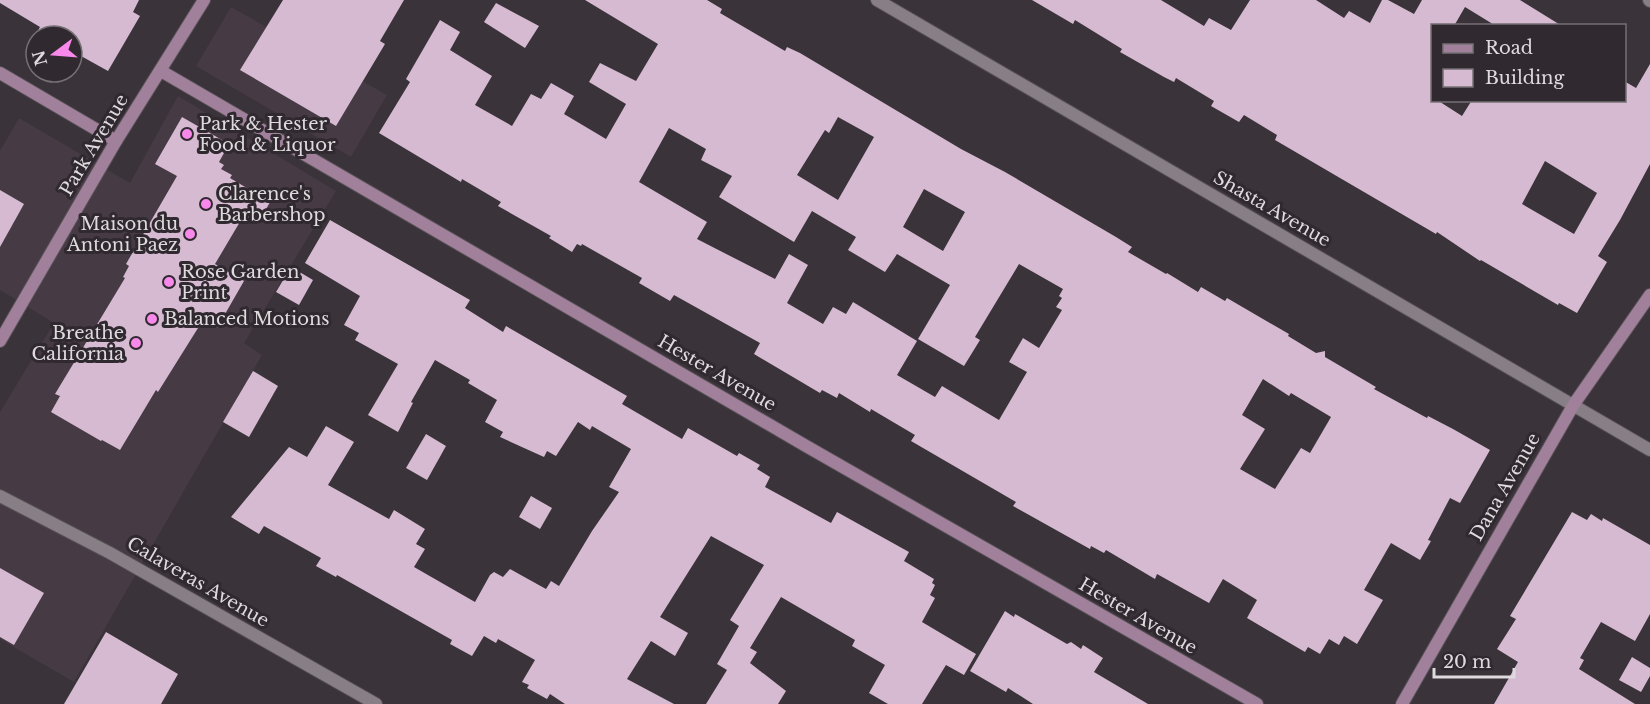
<svg xmlns="http://www.w3.org/2000/svg" width="1650" height="704" viewBox="0 0 1650 704" font-family="'Libre Baskerville',serif">
<style>
.built{fill:#463a44}
.building{fill:#d5bad1;fill-rule:evenodd}
.lines{fill:none;stroke-linecap:round;stroke-linejoin:round}
.street-casing{stroke:#565055;stroke-width:14}
.secondary-casing{stroke:#565055;stroke-width:14}
.street{stroke:#877f85;stroke-width:12}
.secondary{stroke:#a1809c;stroke-width:12}
.poi-dot{fill:#f888ea;stroke:#30292f;stroke-width:2}
.labels{text-anchor:middle;stroke-width:6;stroke-linejoin:round;paint-order:stroke}
.poi-label{font-size:18px;fill:#dedade;stroke:#30292f;text-anchor:start}
.street-label{font-size:18px;fill:#dedade;stroke:#30292f}
</style>
<rect width="100%" height="100%" fill="#3a3339"/>
<!-- built -->
<g class="built">
<polygon points="231,7 387,95 351,157 196,66"/>
<polygon points="178,96 336,191 244,343 262,355 74,682 0,639 0,412 54,323 0,290 0,151 19,118 130,183"/>
</g>
<!-- building -->
<g class="building">
<polygon points="0,0 139,0 133,12 140,16 108,71 72,51 72,36 35,36 40,27 0,3"/>
<polygon points="283,0 404,0 380,41 385,44 336,126 240,70"/>
<path d="M585,0H707L722,9L720,13L785,51L787,47L800,53L961,149L1005,172L1116,237L1132,247L1128,252L1166,274L1167,273L1198,292L1201,287L1225,301L1227,298L1289,334L1288,336L1316,353L1325,351V357L1376,387L1374,389L1427,418L1428,416L1453,429L1490,450L1460,503L1450,498L1428,540L1431,541L1420,560L1391,543L1364,590L1383,600L1357,644L1344,636L1339,645L1329,639L1320,654L1308,647L1305,652L1247,618L1257,600L1223,579L1209,603L1157,574L1155,579L1106,550L1104,553L1091,546L1090,549L1013,506L1016,502L911,441L915,435L871,409L870,412L839,393L837,398L822,390L820,393L754,354L760,343L674,295L670,301L639,283L642,278L582,244L581,246L577,244L572,252L549,238L551,236L498,206L501,202L462,179L461,182L379,133L410,82L406,79L440,20L460,32L450,50L492,76L475,105L512,126L531,94L541,99L551,83L574,96L564,114L606,139L626,104L589,82L600,63L636,81L658,44ZM838,117L874,137L838,200L797,175L825,130L829,133ZM669,128L706,149L701,160L732,176L719,197L794,242L812,211L856,237L848,250L885,272L897,254L950,285L918,339L964,366L980,340L975,337L1019,264L1063,289L1059,296L1062,298L1056,307L1062,310L1039,348L1023,338L1009,362L1027,372L999,420L942,386L935,397L897,375L917,341L853,302L846,314L833,307L823,324L787,303L808,265L789,254L775,279L697,239L707,222L639,182ZM924,189L965,212L943,251L903,227ZM1263,379L1289,396L1291,393L1331,417L1310,453L1301,448L1275,489L1240,469L1265,429L1242,415Z"/>
<path d="M1032,0H1161L1204,26L1209,18L1231,30L1250,0H1316L1344,18L1349,11L1370,23L1382,0H1388L1414,14L1422,0H1520L1562,26H1496L1465,7L1454,26H1432V100H1437L1462,116L1472,100H1624V81L1636,88L1650,64V164L1620,220L1598,256L1607,262L1577,313L1559,303L1558,305L1481,260L1480,261L1437,232L1436,234L1340,178L1275,140L1277,135L1244,115L1239,122L1211,106L1214,101L1176,78L1174,82L1164,77L1120,52L1122,49L1075,20L1073,24ZM1545,161L1597,193L1574,234L1522,204Z"/>
<polygon points="496,3 539,26 525,48 484,22"/>
<polygon points="182,117 229,144 219,162 224,165 221,169 232,175 230,178 270,202 258,224 244,215 215,264 244,281 217,328 203,320 158,392 156,390 120,450 102,440 101,441 51,412 60,396 55,394 125,278 123,277 129,266 126,264 177,176 155,164"/>
<polygon points="0,190 24,204 0,247"/>
<polygon points="330,220 470,300 465,308 503,332 506,326 627,396 622,404 682,439 688,428 737,456 739,453 760,465 757,469 770,477 765,487 831,523 837,512 909,552 904,561 934,579 932,583 935,585 930,595 935,598 922,622 976,654 964,675 946,665 922,704 888,704 869,693 885,665 852,646 855,640 781,597 750,648 757,652 750,663 786,691 778,704 706,704 727,670 717,664 739,626 730,620 764,565 711,536 660,617 688,633 675,656 651,641 627,679 674,704 565,704 550,694 547,699 527,688 529,685 522,682 535,660 498,639 496,643 484,636 472,656 450,644 452,640 337,575 336,577 316,566 321,558 264,526 259,534 231,517 289,447 307,457 326,426 354,442 328,485 389,519 394,510 425,529 416,544 425,549 414,567 475,602 490,575 494,572 503,577 510,569 546,589 551,581 559,586 592,531 619,492 609,487 631,449 592,426 590,430 578,422 556,456 547,451 544,457 500,437 503,432 485,422 497,400 468,383 470,380 435,360 411,402 413,403 398,432 368,415 398,364 355,340 359,333 344,325 360,296 305,263"/>
<polygon points="291,267 313,280 299,305 276,292"/>
<polygon points="253,371 278,386 249,437 223,422"/>
<polygon points="426,434 446,446 427,480 406,468"/>
<polygon points="531,496 552,508 540,529 519,517"/>
<polygon points="1572,512 1587,520 1591,514 1602,521 1603,518 1650,545 1650,614 1635,641 1601,622 1580,658 1584,660 1579,669 1635,704 1494,704 1518,662 1497,649 1516,619 1510,616"/>
<polygon points="0,568 44,593 14,645 0,637"/>
<polygon points="1005,611 1014,617 1015,614 1067,644 1071,642 1081,649 1083,645 1103,658 1094,672 1148,704 1033,704 1008,688 1006,692 970,671"/>
<polygon points="106,632 178,674 161,704 64,704"/>
<polygon points="1632,657 1650,668 1650,676 1641,692 1619,680"/>
</g>
<g class="lines">
<defs>
<g id="street">
<polyline points="877,0 1650,450"/>
<polyline points="1649,0 1650,1"/>
<polyline points="0,496 110,553 376,704"/>
</g>
<g id="secondary">
<polyline points="161,71 806,446 1257,704"/>
<polyline points="0,73 116,141"/>
<polyline points="0,341 116,141 204,0"/>
<polyline points="1402,704 1574,404 1650,295"/>
</g>
</defs>
<!-- street casing -->
<use href="#street" class="street-casing"/>
<!-- secondary casing -->
<use href="#secondary" class="secondary-casing"/>
<!-- street -->
<use href="#street" class="street"/>
<!-- secondary -->
<use href="#secondary" class="secondary"/>
</g>
<!-- markers -->
<g class="poi-dot">
<circle cx="187" cy="134" r="6"/>
<circle cx="206" cy="204" r="6"/>
<circle cx="190" cy="234" r="6"/>
<circle cx="169" cy="282" r="6"/>
<circle cx="152" cy="319" r="6"/>
<circle cx="136" cy="343" r="6"/>
</g>
<g class="labels">
<!-- poi labels -->
<g class="poi-label">
<text x="199" y="130">Park &amp; Hester<tspan x="199" dy="21">Food &amp; Liquor</tspan></text>
<text x="218" y="200">Clarence's<tspan x="218" dy="21">Barbershop</tspan></text>
<text x="178" y="230" text-anchor="end">Maison du<tspan x="178" dy="21">Antoni Paez</tspan></text>
<text x="181" y="278">Rose Garden<tspan x="181" dy="21">Print</tspan></text>
<text x="164" y="325">Balanced Motions</text>
<text x="124" y="339" text-anchor="end">Breathe<tspan x="124" dy="21">California</tspan></text>
</g>
<!-- street labels -->
<g class="street-label">
<text transform="translate(94 145) rotate(-59)" y="6">Park Avenue</text>
<text transform="translate(1272 209) rotate(30)" y="6">Shasta Avenue</text>
<text transform="translate(717 373) rotate(30)" y="6">Hester Avenue</text>
<text transform="translate(1505 487) rotate(-60)" y="6">Dana Avenue</text>
<text transform="translate(198 582) rotate(30)" y="6">Calaveras Avenue</text>
<text transform="translate(1138 616) rotate(30)" y="6">Hester Avenue</text>
</g>
</g>
<!-- legend -->
<rect x="1431" y="24" width="195" height="78" fill="#30292f" stroke="#767075" stroke-width="1.5"/>
<rect x="1443" y="44" width="30" height="9" fill="#a1809c" stroke="#767075" stroke-width="1.5"/>
<text x="1485" y="54" font-size="18" fill="#dedade">Road</text>
<rect x="1443" y="69" width="30" height="18" fill="#d5bad1" stroke="#767075" stroke-width="1.5"/>
<text x="1485" y="84" font-size="18" fill="#dedade">Building</text>
<!-- north arrow -->
<g transform="translate(54 54) rotate(254)"><circle r="28" fill="#30292f" stroke="#767075" stroke-width="1.5"/>
<path d="M0-4.5L10 22L0 15L-10 22Z" fill="#f888ea"/>
<text y="-9" font-size="16" font-weight="bold" text-anchor="middle" fill="#dedade">N</text>
</g>
<!-- scale -->
<path d="M1434 668v9h80v-9" fill="none" stroke="#dedade" stroke-width="3"/>
<text x="1443" y="668" font-size="18" fill="#dedade" stroke="#30292f" stroke-width="4.5" paint-order="stroke">20 m</text>
</svg>
